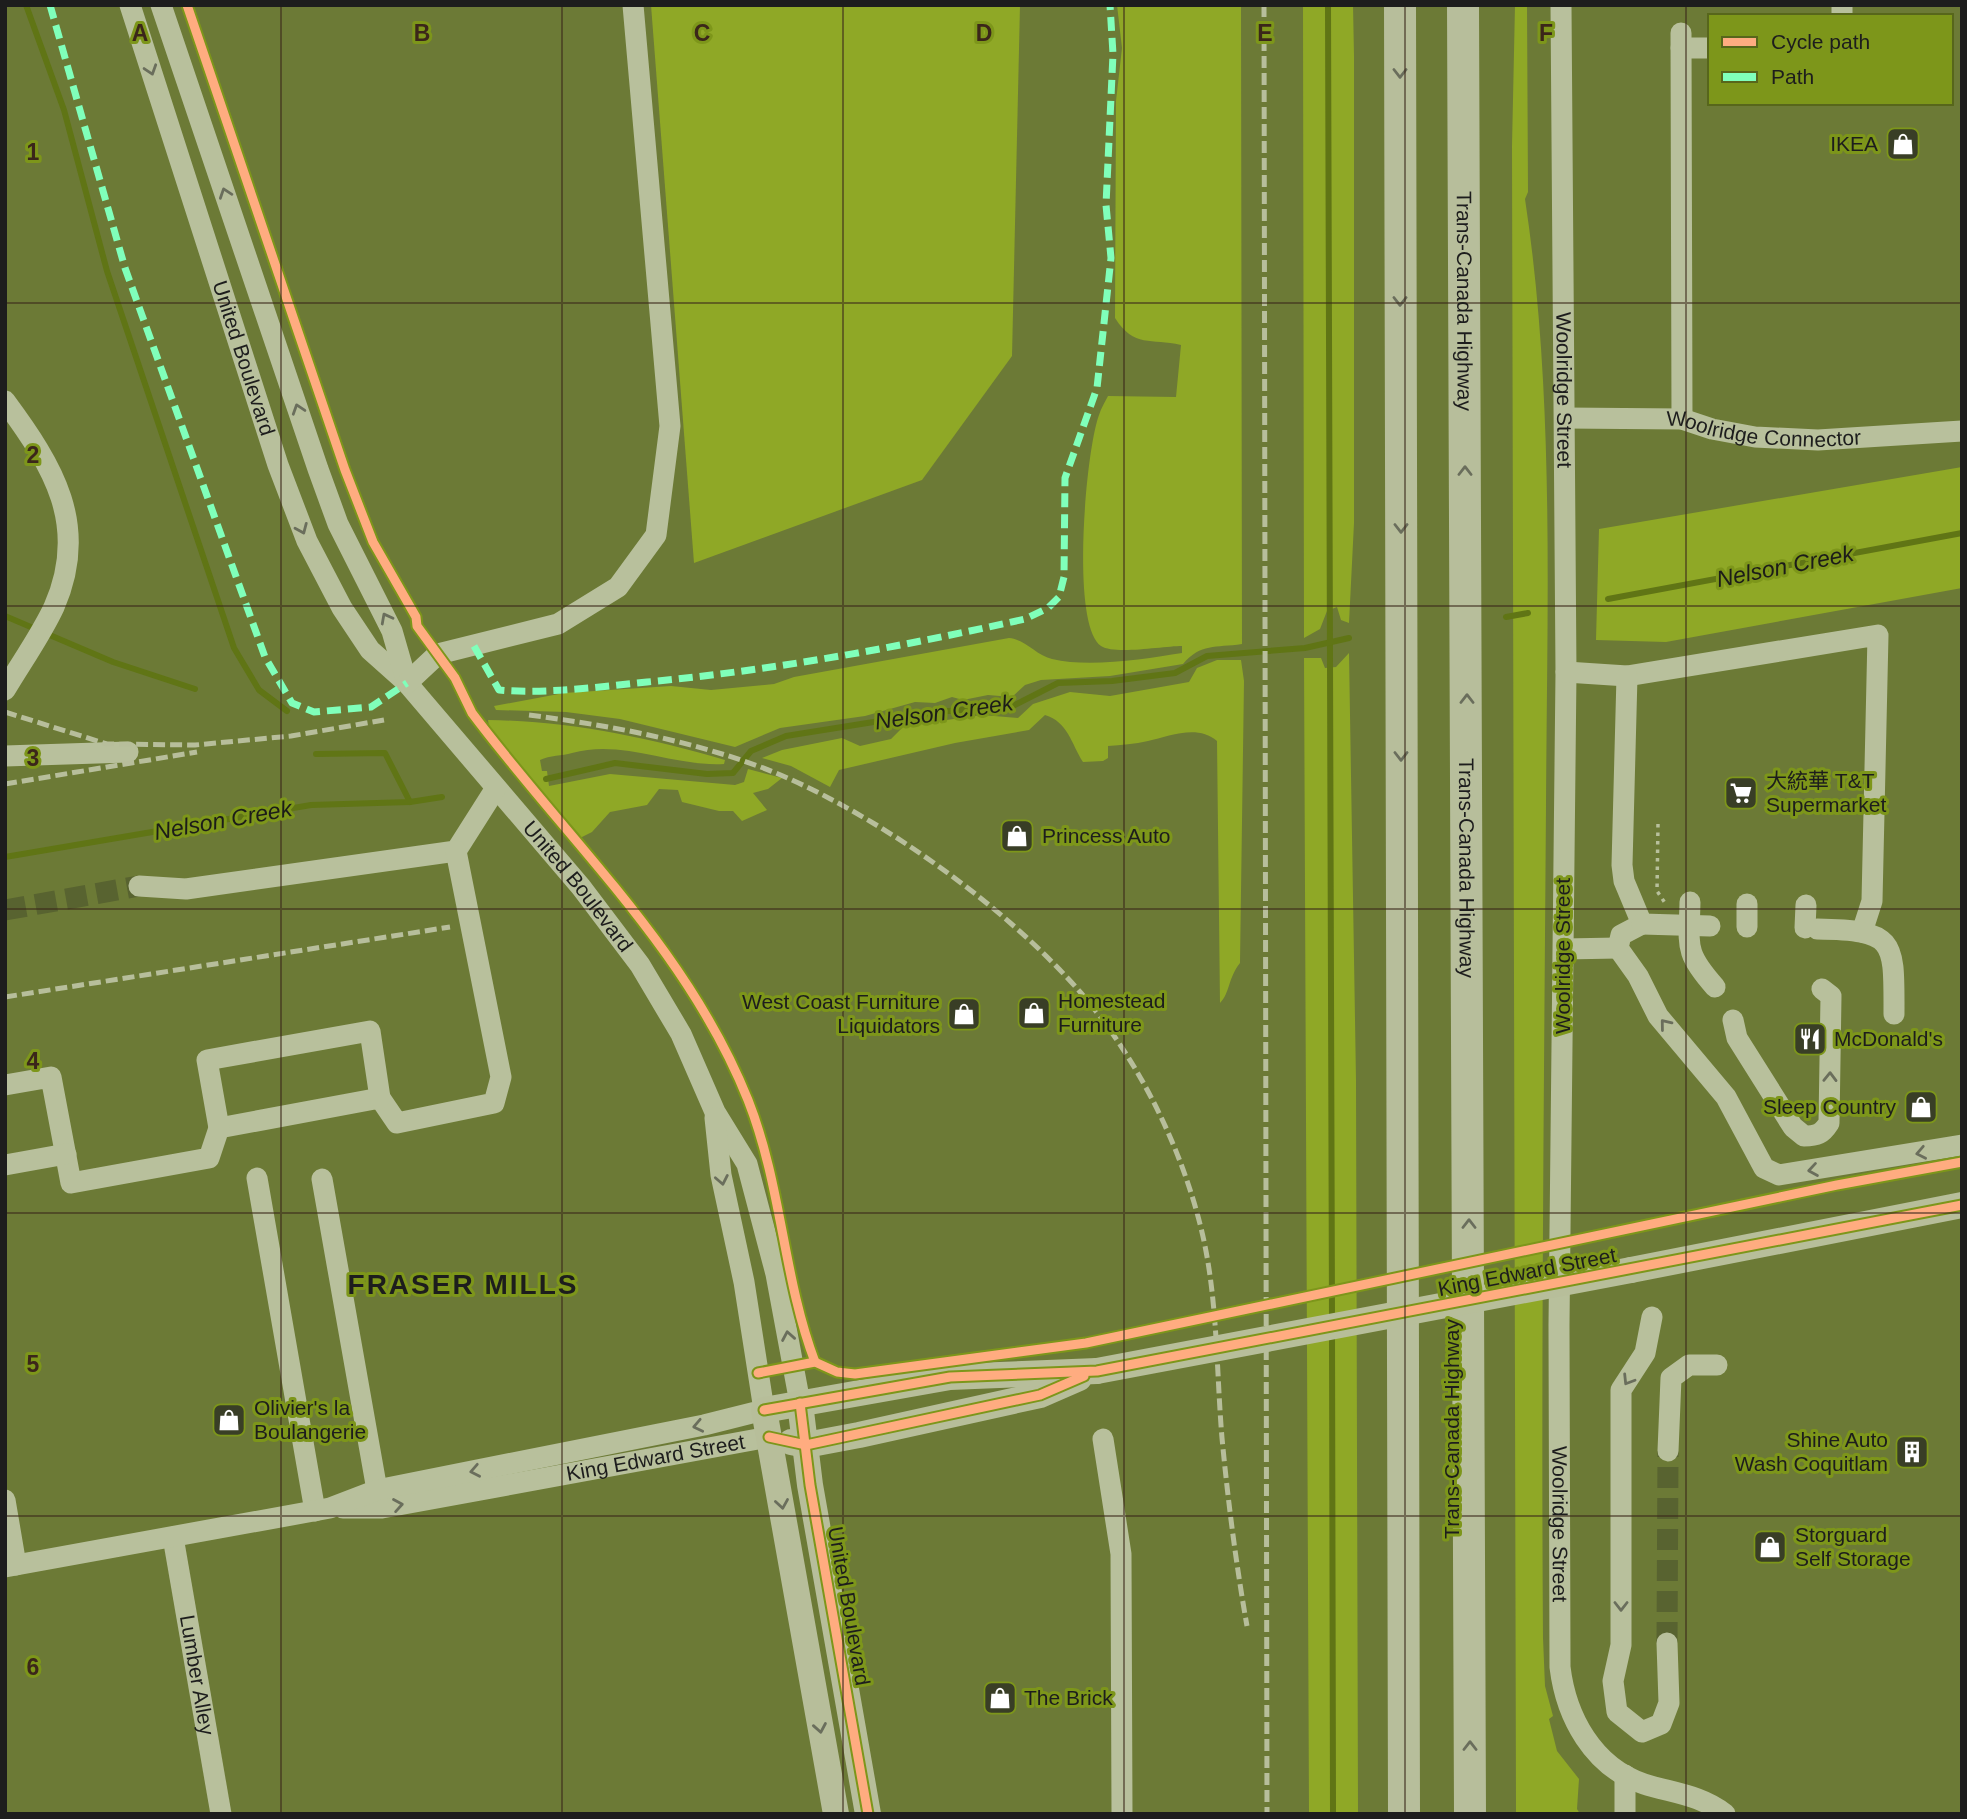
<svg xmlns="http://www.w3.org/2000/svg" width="1967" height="1819" viewBox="0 0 1967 1819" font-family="Helvetica,'Noto Sans SC',sans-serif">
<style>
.green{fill:#8fa826}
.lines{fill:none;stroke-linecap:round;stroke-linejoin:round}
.stream{stroke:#607515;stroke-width:6}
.minor-tunnel{stroke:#586330;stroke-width:21;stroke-dasharray:21 10;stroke-linecap:butt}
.path{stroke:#b8c09c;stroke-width:3.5;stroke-dasharray:3.5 5;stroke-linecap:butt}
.minor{stroke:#b8c09c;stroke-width:21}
.major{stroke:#b7be9a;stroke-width:26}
.highway{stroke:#b7be9b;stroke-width:32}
.rail{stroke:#b7be9b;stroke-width:5;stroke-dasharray:12 5;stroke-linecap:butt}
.major-bridge{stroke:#b7be9a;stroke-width:26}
.quiet{stroke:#80ffba;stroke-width:7;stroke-dasharray:14 7;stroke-linecap:butt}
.cycleway-casing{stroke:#7d961a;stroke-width:13}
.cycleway{stroke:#ffac80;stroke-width:9}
.oneway{stroke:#6a6e5c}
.grid{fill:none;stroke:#3b261a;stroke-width:2;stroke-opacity:0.55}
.labels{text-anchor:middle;stroke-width:6;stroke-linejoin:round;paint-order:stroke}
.poi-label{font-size:21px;fill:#1d1d1d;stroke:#7d961a;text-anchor:start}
.street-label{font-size:21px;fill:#1d1d1d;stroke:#7d961a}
.water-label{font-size:23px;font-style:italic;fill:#1c1c19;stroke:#7d961a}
.district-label{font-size:28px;font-weight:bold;letter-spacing:2px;fill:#1d1d1d;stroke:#7d961a}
.grid-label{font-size:23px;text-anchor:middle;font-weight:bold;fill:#3b261a;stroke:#7d961a;stroke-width:6;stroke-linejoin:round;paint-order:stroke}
</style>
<rect width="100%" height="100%" fill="#6c7a36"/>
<!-- green -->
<g class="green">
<polygon points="651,5 1020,5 1012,356 922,480 694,563"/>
<path d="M1117,5H1241L1242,644C1215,648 1201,643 1183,664L1110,676L1041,680L1025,685L1012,697L988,695L963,700L952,697L935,703L915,702L865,716L780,728L735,747L620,719L566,712L496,710L494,706L564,693L671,686L711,690L774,684L794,677L1009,638C1027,640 1035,655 1052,659C1089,668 1145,659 1182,653V646C1163,646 1115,655 1101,646C1070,625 1086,449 1099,415C1101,408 1105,402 1108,396L1176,397L1181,345C1151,338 1134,348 1115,318L1116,101L1122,48Z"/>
<polygon points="1303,5 1353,5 1354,56 1354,523 1349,623 1341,620 1337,607 1327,611 1320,629 1304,638"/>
<path d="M1515,5H1527L1528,192L1525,199C1555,396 1547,606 1546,806C1544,1083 1541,1360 1543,1638L1545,1686L1553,1716L1549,1719L1557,1751L1579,1779L1577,1809L1580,1814H1516L1512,146Z"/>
<polygon points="1962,467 1962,588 1666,642 1596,640 1599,529"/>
<polygon points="1349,653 1356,1080 1358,1814 1309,1814 1304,658 1321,658 1325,668 1336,667"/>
<path d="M1217,660H1241L1244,681L1240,963C1228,978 1230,993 1220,1003L1217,741C1198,724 1169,736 1148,741C1135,744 1121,745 1108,746V758L1103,761L1083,762C1071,743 1068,722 1045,715L1029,730L955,743L839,770L830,787L791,766L762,758L782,750L842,738L860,746L891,739L904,726L982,715L1018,718L1033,704L1070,692L1110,696L1189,682L1197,668Z"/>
<path d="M488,720C570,721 646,737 725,760L724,764C673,767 623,739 572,753C562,756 550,755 540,760L542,771H547L549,786L610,774L735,785L744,782L748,769L782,778L768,789L753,793L767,810L742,821L733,811H719L682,802L678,790L659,789L647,805L610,812L592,832L580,838L489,727Z"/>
</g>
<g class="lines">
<!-- stream -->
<g class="stream">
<polyline points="26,5 64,110 107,271 234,648 259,690 287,711"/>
<polyline points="1328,5 1332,1319"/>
<polyline points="1608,599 1962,533"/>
<polyline points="5,616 113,662 195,689"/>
<polyline points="1506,617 1528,613"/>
<polyline points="316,754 385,753 410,802"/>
<polyline points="546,779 615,763 707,774 733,773 751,751 786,736 936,712 1013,706 1058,683 1112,681 1175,673 1207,656 1305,648 1349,638"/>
<polyline points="5,857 311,805 410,802 442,797"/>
<polyline points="1332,1334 1333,1814"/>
</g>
<!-- minor-tunnel -->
<g class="minor-tunnel">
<polyline points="5,910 139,886"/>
<polyline points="1667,1643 1668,1451"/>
</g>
<!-- path -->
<polyline class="path" points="1658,824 1657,891 1665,903"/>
<!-- minor -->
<g class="minor">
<path id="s1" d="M130,5L278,465L307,541L342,608L370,650L407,683L581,887L640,965L681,1034L715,1112L747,1164L776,1274L800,1403"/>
<polyline points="161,5 318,469 338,524 392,631 407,683"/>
<path id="s2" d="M1561,5L1566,672L1559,1325L1560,1667C1566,1717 1593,1767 1644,1784C1673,1793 1701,1795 1725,1814"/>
<polyline points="1842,5 1842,16"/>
<polyline points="1681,33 1682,419"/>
<polyline points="1681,48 1710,48"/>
<path d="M5,401C53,466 90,525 54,607C41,635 21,663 5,690"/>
<path id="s3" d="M1565,418L1682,419L1712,429L1755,437L1818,440L1962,431"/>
<polyline points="1566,672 1627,676 1878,635 1872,901 1862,932"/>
<polyline points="1627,676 1622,865 1624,881 1642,924 1621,935 1618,948 1638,976 1658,1016 1726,1097 1764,1168 1779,1175 1962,1145"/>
<polyline points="407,683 438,654 558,624 618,587 656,535 670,426 633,5"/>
<polyline points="5,756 128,752"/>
<polyline points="139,886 186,889 456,851 496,788"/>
<path d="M1690,902C1689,947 1684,952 1715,987"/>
<polyline points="1642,924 1710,926"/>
<polyline points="1747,927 1747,904"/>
<polyline points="1805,928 1806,905"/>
<path d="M1817,929C1897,930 1894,941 1894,1014"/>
<polyline points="1564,949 1618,948"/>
<path d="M1733,1020L1737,1038L1793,1127L1804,1136C1817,1136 1822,1134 1829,1123L1831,996L1822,989"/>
<polyline points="5,1085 51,1077 71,1183 209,1158 219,1128 380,1098 397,1123 494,1103 501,1077 456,851"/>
<polyline points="219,1128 207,1060 370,1031 380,1098"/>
<polyline points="5,1165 66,1154"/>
<polyline points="257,1178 315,1511"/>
<polyline points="322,1179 377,1490"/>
<polyline points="1652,1317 1645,1353 1621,1390 1621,1645 1613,1681 1617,1712 1642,1732 1661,1724 1669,1703 1667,1643"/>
<polyline points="1103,1439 1121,1554 1122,1814"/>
<polyline points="1668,1451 1671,1378 1689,1365 1717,1365"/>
<polyline points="5,1500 16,1565"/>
<path id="s4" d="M343,1508H382L769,1437"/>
<path id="s5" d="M173,1537L221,1814"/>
<polyline points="5,1567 330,1508 377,1490 704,1425 764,1410 744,1282 721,1175 715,1118"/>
<polyline points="1625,1814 1625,1775"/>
</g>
<!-- major -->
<g class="major">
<polyline points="1631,1270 1962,1205"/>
<polyline points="800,1403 810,1485 868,1814"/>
<polyline points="791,1442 806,1445 859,1435 1040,1395 1079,1378"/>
<polyline points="836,1814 764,1410 950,1377 1097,1371"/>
</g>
<!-- highway -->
<g class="highway">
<polyline points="1400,5 1404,1814"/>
<path id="s6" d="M1463,5L1470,1814"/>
</g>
<!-- rail -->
<g class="rail">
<polyline points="1264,5 1267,1814"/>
<polyline points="5,712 107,744 195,745 291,736 384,720"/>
<path d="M529,715C606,725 684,739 758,766C868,807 1004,904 1081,993C1137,1058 1179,1142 1200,1224C1218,1294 1216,1367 1222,1438C1228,1501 1236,1564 1247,1626"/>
<polyline points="5,784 197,752"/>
<polyline points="5,997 450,927"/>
</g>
<!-- major-bridge -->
<polyline class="major-bridge" points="1097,1371 1631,1270"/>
<!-- quiet -->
<g class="quiet">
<polyline points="50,5 125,268 265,657 292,703 314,712 371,707 407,683"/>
<path d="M474,646L499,690C548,694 598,687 647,682C775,670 900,647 1025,619L1048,608L1059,597L1064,577L1065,478L1097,388L1111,258L1106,205L1113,54L1110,5"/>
</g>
<defs>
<g id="cycleway">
<path d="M187,5L345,470L373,542L416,617L417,626L455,678L472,713C568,841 687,948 748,1100C782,1186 783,1278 815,1362"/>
<polyline points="758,1373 815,1362 837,1372 855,1374 1086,1343 1837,1185 1962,1162"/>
<polyline points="800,1403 810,1485 868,1814"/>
<polyline points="764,1410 950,1377 1097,1371 1962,1205"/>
<polyline points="769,1437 806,1445 1040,1395 1084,1376"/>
</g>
</defs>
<!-- cycleway casing -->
<use href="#cycleway" class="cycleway-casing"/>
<!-- cycleway -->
<use href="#cycleway" class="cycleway"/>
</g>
<!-- one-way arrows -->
<defs><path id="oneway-chevron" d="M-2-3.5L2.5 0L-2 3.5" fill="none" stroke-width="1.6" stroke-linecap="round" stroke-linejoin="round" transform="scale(1.75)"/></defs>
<g class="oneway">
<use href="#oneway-chevron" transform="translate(151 70) rotate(72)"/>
<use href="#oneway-chevron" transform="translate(1400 73) rotate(90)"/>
<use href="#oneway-chevron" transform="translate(225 193) rotate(-109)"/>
<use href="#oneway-chevron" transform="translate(1400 301) rotate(90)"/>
<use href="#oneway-chevron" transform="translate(298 409) rotate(-108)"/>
<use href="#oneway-chevron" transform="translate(1465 471) rotate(-90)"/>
<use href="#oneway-chevron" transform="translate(1401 528) rotate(90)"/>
<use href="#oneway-chevron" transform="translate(302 529) rotate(67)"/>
<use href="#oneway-chevron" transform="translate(386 618) rotate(-118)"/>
<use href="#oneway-chevron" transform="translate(1467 699) rotate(-90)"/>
<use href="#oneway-chevron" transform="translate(1401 756) rotate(90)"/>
<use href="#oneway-chevron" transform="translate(1665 1024) rotate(-129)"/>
<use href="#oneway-chevron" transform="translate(1830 1077) rotate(-89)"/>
<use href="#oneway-chevron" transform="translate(1921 1153) rotate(169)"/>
<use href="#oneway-chevron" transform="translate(1813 1170) rotate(171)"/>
<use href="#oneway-chevron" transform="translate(722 1180) rotate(79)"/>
<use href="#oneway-chevron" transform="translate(1469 1224) rotate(-90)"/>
<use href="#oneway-chevron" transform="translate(788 1336) rotate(-100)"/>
<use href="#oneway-chevron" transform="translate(1628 1380) rotate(122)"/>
<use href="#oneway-chevron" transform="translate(698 1426) rotate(168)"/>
<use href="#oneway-chevron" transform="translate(475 1471) rotate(169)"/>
<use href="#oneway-chevron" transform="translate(782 1504) rotate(81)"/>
<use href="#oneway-chevron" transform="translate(398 1505) rotate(-10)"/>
<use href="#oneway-chevron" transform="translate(1621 1606) rotate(90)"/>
<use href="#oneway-chevron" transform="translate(820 1728) rotate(80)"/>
<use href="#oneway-chevron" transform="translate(1470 1746) rotate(-90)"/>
</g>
<!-- grid -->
<path class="grid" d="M281,5V1814M562,5V1814M843,5V1814M1124,5V1814M1405,5V1814M1686,5V1814M5,303H1962M5,606H1962M5,909H1962M5,1213H1962M5,1516H1962"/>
<!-- icons -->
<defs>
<symbol id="shop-square" viewBox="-11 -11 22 22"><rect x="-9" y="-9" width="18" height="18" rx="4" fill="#393e26" stroke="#7d961a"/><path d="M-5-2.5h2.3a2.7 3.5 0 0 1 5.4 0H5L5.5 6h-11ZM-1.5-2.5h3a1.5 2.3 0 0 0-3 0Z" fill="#fff"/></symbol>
<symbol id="supermarket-square" viewBox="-11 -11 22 22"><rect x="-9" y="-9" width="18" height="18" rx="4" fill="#393e26" stroke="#7d961a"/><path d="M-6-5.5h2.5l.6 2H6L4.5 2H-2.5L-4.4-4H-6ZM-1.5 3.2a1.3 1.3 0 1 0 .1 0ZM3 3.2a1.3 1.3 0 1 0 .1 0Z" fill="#fff"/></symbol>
<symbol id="restaurant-square" viewBox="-11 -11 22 22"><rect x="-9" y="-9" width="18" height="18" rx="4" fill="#393e26" stroke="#7d961a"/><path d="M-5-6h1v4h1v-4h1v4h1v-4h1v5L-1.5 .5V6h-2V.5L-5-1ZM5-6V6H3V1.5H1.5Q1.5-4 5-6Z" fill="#fff"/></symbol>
<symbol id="building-square" viewBox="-11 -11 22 22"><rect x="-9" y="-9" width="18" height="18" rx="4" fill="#393e26" stroke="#7d961a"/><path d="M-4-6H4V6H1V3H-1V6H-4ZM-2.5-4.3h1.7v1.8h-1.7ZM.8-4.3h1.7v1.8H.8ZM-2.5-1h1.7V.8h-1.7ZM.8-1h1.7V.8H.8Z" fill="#fff"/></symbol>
</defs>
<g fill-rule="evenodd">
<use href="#shop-square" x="1884" y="125" width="38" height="38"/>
<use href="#supermarket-square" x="1722" y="774" width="38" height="38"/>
<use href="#shop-square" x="998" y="817" width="38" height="38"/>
<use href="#shop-square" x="1015" y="994" width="38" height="38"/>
<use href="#shop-square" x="945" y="995" width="38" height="38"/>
<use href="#restaurant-square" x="1791" y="1020" width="38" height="38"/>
<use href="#shop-square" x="1902" y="1088" width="38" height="38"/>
<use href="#shop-square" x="210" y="1401" width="38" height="38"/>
<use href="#building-square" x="1893" y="1433" width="38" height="38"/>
<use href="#shop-square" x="1751" y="1528" width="38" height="38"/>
<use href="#shop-square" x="981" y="1679" width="38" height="38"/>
</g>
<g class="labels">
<!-- poi labels -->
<g class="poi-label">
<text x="1878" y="151" text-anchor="end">IKEA</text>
<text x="1766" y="788">大統華 T&amp;T<tspan x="1766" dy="24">Supermarket</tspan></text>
<text x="1042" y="843">Princess Auto</text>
<text x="1058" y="1008">Homestead<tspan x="1058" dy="24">Furniture</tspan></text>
<text x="940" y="1009" text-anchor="end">West Coast Furniture<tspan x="940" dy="24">Liquidators</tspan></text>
<text x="1834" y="1046">McDonald's</text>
<text x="1896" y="1114" text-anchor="end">Sleep Country</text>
<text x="254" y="1415">Olivier's la<tspan x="254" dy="24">Boulangerie</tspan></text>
<text x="1888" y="1447" text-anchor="end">Shine Auto<tspan x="1888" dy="24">Wash Coquitlam</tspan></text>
<text x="1795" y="1542">Storguard<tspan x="1795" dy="24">Self Storage</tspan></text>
<text x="1024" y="1705">The Brick</text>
</g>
<!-- street labels -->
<g class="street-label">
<text dy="7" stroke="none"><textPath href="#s6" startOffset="296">Trans-Canada Highway</textPath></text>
<text dy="7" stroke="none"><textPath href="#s1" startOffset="371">United Boulevard</textPath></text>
<text dy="7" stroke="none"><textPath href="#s2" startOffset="385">Woolridge Street</textPath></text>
<text dy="7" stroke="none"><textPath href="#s3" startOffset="200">Woolridge Connector</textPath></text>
<text dy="7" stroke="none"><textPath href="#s6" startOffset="863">Trans-Canada Highway</textPath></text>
<text dy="7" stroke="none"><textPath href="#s1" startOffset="1006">United Boulevard</textPath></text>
<text transform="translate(1563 956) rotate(-90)" y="7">Woolridge Street</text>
<text transform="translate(1527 1272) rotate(-11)" y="7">King Edward Street</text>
<text transform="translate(1452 1429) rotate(-90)" y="7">Trans-Canada Highway</text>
<text dy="7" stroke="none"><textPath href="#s4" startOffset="317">King Edward Street</textPath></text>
<text dy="7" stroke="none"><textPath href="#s2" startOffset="1519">Woolridge Street</textPath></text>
<text transform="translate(849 1606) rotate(80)" y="7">United Boulevard</text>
<text dy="7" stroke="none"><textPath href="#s5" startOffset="140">Lumber Alley</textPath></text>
</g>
<!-- water labels -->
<g class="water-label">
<text transform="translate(1785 566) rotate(-11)" y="8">Nelson Creek</text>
<text transform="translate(944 712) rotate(-8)" y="8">Nelson Creek</text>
<text transform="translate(223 820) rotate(-10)" y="8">Nelson Creek</text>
</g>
<!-- district labels -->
<g class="district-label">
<text x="463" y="1294">FRASER MILLS</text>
</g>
</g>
<g class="grid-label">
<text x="140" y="41">A</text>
<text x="422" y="41">B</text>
<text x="702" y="41">C</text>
<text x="984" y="41">D</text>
<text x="1265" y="41">E</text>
<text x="1546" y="41">F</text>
<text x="33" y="160">1</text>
<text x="33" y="463">2</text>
<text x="33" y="766">3</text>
<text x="33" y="1069">4</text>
<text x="33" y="1372">5</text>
<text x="33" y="1675">6</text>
</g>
<!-- border -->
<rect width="1967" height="1819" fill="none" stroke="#1d1d1d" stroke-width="14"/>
<!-- legend -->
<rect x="1708" y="14" width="245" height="91" fill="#7d961a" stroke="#57661b" stroke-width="2"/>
<rect x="1722" y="37" width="35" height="10" fill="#ffac80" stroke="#57661b" stroke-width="2"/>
<text x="1771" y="49" font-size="21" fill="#1d1d1d">Cycle path</text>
<rect x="1722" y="72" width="35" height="10" fill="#80ffba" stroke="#57661b" stroke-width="2"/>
<text x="1771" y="84" font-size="21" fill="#1d1d1d">Path</text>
</svg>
